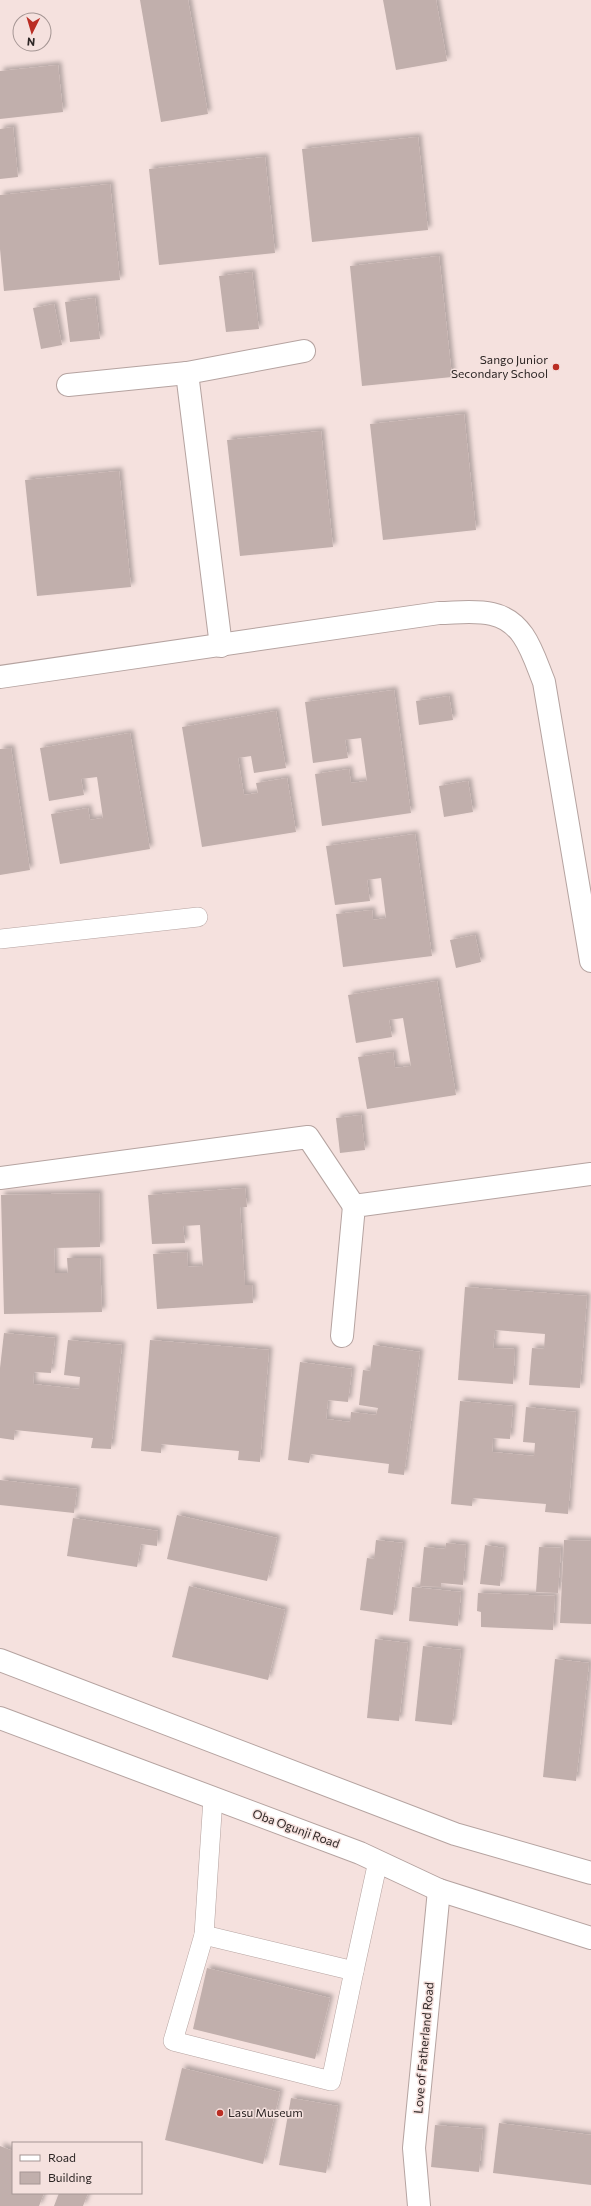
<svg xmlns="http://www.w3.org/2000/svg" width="591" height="2206" viewBox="0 0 591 2206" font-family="Commissioner,sans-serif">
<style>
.building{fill:#c1afac;filter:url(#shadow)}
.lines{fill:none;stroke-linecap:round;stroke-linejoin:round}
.lane-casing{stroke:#b5a3a0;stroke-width:20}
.street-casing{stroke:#b5a3a0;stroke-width:24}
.secondary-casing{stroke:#b5a3a0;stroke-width:24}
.lane{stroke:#fff;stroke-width:19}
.street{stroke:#fff;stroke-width:22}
.secondary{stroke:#fff;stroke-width:22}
.poi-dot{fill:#ba2d23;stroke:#f5e1de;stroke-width:1.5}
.labels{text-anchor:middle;stroke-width:3;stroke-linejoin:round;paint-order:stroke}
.poi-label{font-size:12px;fill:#2d2625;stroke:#f5e1de;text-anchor:end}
.street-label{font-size:12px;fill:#2d2625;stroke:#f5e1de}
</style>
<defs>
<filter id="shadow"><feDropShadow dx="3.5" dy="-3.5" stdDeviation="2" flood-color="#0004"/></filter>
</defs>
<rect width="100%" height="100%" fill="#f5e1de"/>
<!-- building -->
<g class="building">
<polygon points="140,0 188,0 208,114 161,122"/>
<polygon points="383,0 436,0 447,61 396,70"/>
<polygon points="58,65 63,112 0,119 0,71"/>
<polygon points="13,127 18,177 0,179 0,129"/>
<polygon points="418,137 428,230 312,242 302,149"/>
<polygon points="265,157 275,253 159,265 149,169"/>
<polygon points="110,184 120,280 4,291 0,249 0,195"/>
<polygon points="439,256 452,377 362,386 350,266"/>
<polygon points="252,272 259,329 226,332 219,276"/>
<polygon points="95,298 100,339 70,342 65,302"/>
<polygon points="54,304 62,345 41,349 33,308"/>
<polygon points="464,414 476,530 383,540 370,424"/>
<polygon points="321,431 333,547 240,556 227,440"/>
<polygon points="119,471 131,587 37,596 25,480"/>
<polygon points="394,690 411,813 322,826 315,774 349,769 351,783 367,781 361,738 345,740 348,758 313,763 305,702"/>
<polygon points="449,696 453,720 419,725 416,701"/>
<polygon points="276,711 286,768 254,773 251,756 238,758 244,795 258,793 256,783 287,778 296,832 202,847 182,727"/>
<polygon points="130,733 150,849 60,864 51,814 88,808 90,820 103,818 97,777 81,779 84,795 49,801 40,748"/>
<polygon points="11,748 30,870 0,875 0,749"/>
<polygon points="468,781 473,812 444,817 439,786"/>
<polygon points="415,834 432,956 343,967 336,914 372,910 373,920 386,918 381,878 367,880 370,901 335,905 326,846"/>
<polygon points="475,935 481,962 456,968 450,940"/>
<polygon points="437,981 456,1095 367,1109 358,1057 393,1052 395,1068 411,1066 403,1018 389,1020 392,1037 356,1043 348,995"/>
<polygon points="361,1115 365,1150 340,1153 336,1118"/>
<polygon points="245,1188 247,1207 240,1207 245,1285 252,1285 253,1303 157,1309 153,1254 187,1252 188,1267 203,1266 200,1225 183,1226 185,1243 152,1244 148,1195"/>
<polygon points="99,1193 100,1247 54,1248 55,1273 68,1273 67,1258 100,1258 102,1312 4,1314 1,1195"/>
<polygon points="465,1287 587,1296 580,1388 529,1385 532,1348 544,1349 545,1334 495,1330 493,1348 515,1349 513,1384 458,1380"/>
<polygon points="4,1333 55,1338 51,1373 34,1372 33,1384 79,1389 80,1377 64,1375 68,1340 122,1345 111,1449 91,1448 93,1438 15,1430 14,1440 0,1438 0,1368"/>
<polygon points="150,1340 269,1350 260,1462 238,1460 239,1451 161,1444 161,1453 141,1451"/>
<polygon points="373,1345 420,1352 404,1475 388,1473 389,1464 311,1454 309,1463 288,1460 300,1362 352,1369 348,1402 328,1400 326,1419 350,1422 351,1412 376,1415 378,1408 359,1405 363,1370 370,1371"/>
<polygon points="460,1401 513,1406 510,1439 493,1438 492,1452 534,1456 535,1443 523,1442 526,1407 576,1412 568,1514 545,1512 546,1504 473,1498 472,1506 451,1504"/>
<polygon points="0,1480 77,1489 74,1513 0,1505"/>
<polygon points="177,1515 277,1538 267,1581 167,1559"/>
<polygon points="73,1518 158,1531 157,1546 141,1544 137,1567 67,1556"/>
<polygon points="376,1540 403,1543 393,1615 360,1610 367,1558 374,1559"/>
<polygon points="564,1540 591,1541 591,1624 560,1623"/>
<polygon points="446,1543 466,1545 463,1585 441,1583 441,1587 420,1586 424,1547 445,1549"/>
<polygon points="485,1545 504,1548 500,1586 480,1584"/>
<polygon points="539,1547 561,1548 558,1593 536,1592"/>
<polygon points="189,1586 285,1610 268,1680 172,1657"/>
<polygon points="412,1587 461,1592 458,1626 409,1621"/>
<polygon points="478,1593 555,1596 553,1630 481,1627 481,1612 477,1611"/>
<polygon points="375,1639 408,1643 399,1721 367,1718"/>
<polygon points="423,1646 461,1650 452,1725 415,1721"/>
<polygon points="555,1659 589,1663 576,1781 543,1777"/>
<polygon points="207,1968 330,1998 315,2059 193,2029"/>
<polygon points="182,2068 280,2092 263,2164 165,2140"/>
<polygon points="291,2098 338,2106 326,2173 279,2165"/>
<polygon points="499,2123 591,2135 591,2185 493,2173"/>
<polygon points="435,2125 483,2129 479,2172 431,2167"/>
<polygon points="0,2146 13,2151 13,2193 44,2193 39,2206 0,2206"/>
<polygon points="59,2193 88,2193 83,2206 54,2206"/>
</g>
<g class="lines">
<defs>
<g id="lane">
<polyline points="0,939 198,917"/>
<polyline points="213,1798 204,1935 354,1971 378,1861"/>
<polyline points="204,1935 173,2041 331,2081 354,1971"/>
</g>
<g id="street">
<polyline points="187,373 221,646"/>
<polyline points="68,385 187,373 304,351"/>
<path d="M0,677L439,613C455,613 475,610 492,614C525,621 533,655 544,682L591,961"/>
<polyline points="0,1178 308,1137 354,1206"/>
<polyline points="342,1336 354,1206 591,1174"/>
<polyline points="419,2206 414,2148 439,1890"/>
</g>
<g id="secondary">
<polyline points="0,1660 455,1834 591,1873"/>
<polyline points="0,1718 360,1853 439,1890 591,1938"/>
</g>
</defs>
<!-- lane casing -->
<use href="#lane" class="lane-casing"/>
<!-- street casing -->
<use href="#street" class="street-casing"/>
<!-- secondary casing -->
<use href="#secondary" class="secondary-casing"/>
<!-- lane -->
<use href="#lane" class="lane"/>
<!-- street -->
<use href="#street" class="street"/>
<!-- secondary -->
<use href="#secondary" class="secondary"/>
</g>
<!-- markers -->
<g class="poi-dot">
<circle cx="556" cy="367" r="4"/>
<circle cx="220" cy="2113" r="4"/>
</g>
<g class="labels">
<!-- poi labels -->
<g class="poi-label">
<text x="548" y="364">Sango Junior<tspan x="548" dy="14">Secondary School</tspan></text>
<text x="228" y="2117" text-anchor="start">Lasu Museum</text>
</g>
<!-- street labels -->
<g class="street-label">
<text transform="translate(296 1829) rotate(20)" y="4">Oba Ogunji Road</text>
<text transform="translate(424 2048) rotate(-85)" y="4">Love of Fatherland Road</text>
</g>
</g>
<!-- legend -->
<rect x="12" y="2142" width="130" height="52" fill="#f5e1de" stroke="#a59694"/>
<rect x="20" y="2155" width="20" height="6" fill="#ffffff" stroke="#a59694"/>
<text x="48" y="2162" font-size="12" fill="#2d2625">Road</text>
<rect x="20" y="2172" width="20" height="12" fill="#c1afac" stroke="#a59694"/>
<text x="48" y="2182" font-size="12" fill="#2d2625">Building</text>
<!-- north arrow -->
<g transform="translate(32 32) rotate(185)"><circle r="19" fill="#f5e1de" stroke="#a59694"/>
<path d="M0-3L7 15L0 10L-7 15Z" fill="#ba2d23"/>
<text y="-6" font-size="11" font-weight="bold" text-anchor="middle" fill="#2d2625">N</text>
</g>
</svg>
